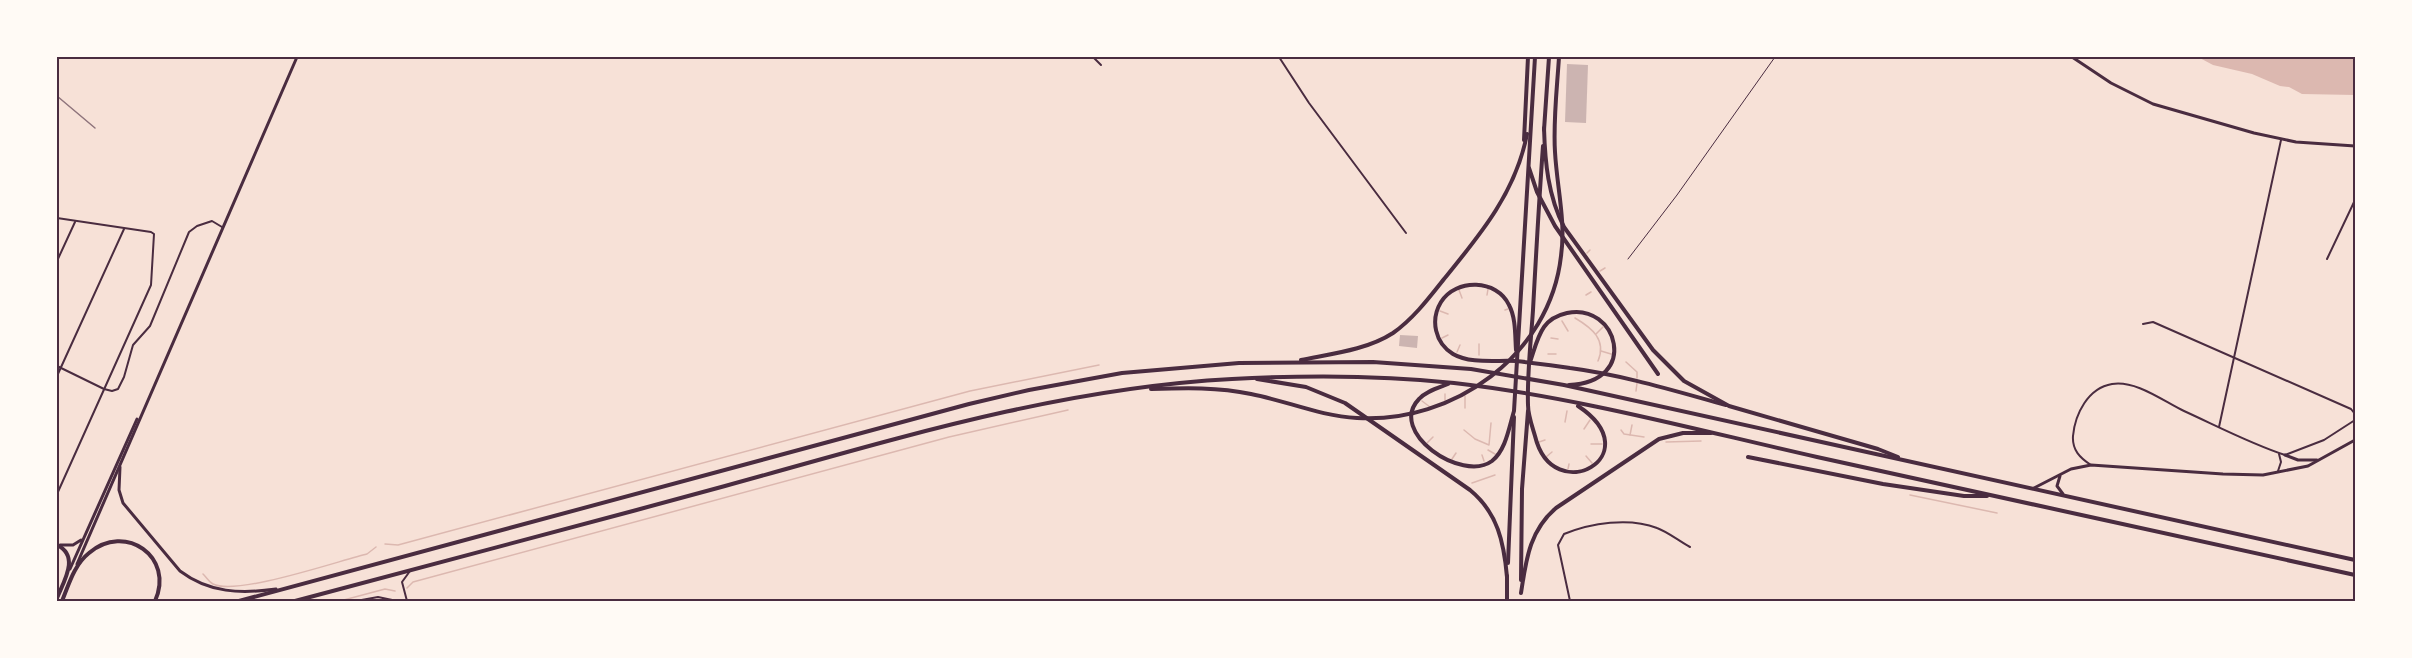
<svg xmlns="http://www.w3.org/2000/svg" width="2412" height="658" viewBox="0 0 2412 658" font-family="Lato,sans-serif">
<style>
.water{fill:#dcb8b0}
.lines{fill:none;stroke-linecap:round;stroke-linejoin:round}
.stream{stroke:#dcb8b0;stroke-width:1.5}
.building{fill:#ccb4b1}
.path{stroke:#4a2c40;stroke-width:1}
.minor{stroke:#4a2c40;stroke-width:2}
.tertiary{stroke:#4a2c40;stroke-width:3}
.primary{stroke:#4a2c40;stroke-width:4}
.trunk{stroke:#4a2c40;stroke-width:4}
.rail{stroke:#8f747c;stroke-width:1.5}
.neatline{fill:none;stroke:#4a2c40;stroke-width:2}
</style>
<rect width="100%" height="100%" fill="#f7e1d7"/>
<!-- water -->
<polygon class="water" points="2198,57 2355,57 2355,95 2302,94 2289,87 2280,86 2252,74 2213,65"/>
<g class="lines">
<!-- stream -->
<g class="stream">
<polyline points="1587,253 1590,250"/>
<polyline points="1600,271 1605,268"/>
<polyline points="1459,290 1462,298"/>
<polyline points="1487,295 1488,289"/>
<polyline points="1586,295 1591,292"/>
<polyline points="1505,310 1508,309"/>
<polyline points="1440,311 1448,314"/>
<path d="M1575,318C1592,328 1607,340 1598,361"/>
<polyline points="1562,321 1568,331"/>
<polyline points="1596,334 1603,327"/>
<polyline points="1442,338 1448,335"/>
<polyline points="1551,338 1558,339"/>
<polyline points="1479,344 1479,355"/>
<polyline points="1601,351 1611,354"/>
<polyline points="1457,352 1460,345"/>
<polyline points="1548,354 1556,354"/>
<polyline points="1626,362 1637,372 1637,378"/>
<polyline points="1636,391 1637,383"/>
<polyline points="1422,401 1430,407"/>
<polyline points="1445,402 1445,394"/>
<polyline points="1465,408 1465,396"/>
<polyline points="1565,422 1567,411"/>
<polyline points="1584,429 1590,420"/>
<polyline points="1464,430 1475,439 1489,445 1491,423"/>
<polyline points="1621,430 1624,434 1644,437"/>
<polyline points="1630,435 1632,425"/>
<polyline points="1539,442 1545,440"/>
<polyline points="1666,442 1701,441"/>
<polyline points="1427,443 1433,437"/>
<polyline points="1591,444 1602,444"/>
<polyline points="1488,450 1495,454"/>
<polyline points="1482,455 1484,461"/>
<polyline points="1586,456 1592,463"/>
<polyline points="1546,457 1552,452"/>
<polyline points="1452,459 1456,453"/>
<polyline points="1568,469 1569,464"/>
<polyline points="1472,483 1495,475"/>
<polyline points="1910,495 1997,513"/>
<polyline points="385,544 398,545 970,391 1099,365"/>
<path d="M203,574C206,577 209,582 213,584C237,596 338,561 367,554L376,547"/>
<polyline points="407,588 413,582 949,437 1068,410"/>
<polyline points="340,601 385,589 395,591"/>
</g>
</g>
<!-- building -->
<g class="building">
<polygon points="1567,64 1588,65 1586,123 1565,122"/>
<polygon points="1400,335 1418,336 1417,348 1399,346"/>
</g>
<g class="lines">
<!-- path -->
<polyline class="path" points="1628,259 1677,195 1775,57"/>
<!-- minor -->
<g class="minor">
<polyline points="1093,57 1101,65"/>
<polyline points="1279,57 1309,103 1406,233"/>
<polyline points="57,218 151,232 154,234 151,285 57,494"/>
<polyline points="2327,259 2355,200"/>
<polyline points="57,261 75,222"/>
<polyline points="2143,324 2153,322 2351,409 2355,414"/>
<polyline points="57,366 104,389 112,391 118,389 124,377 133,345 150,326 189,232 197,226 212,221 222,227"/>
<polyline points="57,376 124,229"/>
<polyline points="2219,427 2281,140"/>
<path d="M2091,465C2080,458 2072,450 2073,436C2075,414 2088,388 2112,384C2136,380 2163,401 2184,411C2217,426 2251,444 2285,455L2324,440L2355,420"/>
<polyline points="2278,471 2281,462 2279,454"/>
<polyline points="356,601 378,597 397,601"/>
<polyline points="407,601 402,582 410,571"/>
<path d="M1570,601L1558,545L1564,534C1591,523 1629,517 1657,528C1668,532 1679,541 1690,547"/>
</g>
<!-- tertiary -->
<g class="tertiary">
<polyline points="2072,57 2111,83 2153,104 2254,133 2296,142 2355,146"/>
<polyline points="2285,455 2298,460 2317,460"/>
<path d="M120,467L119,490L123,503L180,571C209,593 241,594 276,589"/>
<polyline points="2060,476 2057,486 2063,494"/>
<polyline points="2034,488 2071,469 2091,465 2223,474 2263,475 2308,466 2355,440"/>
<polyline points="60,545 73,545 81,540"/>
<polyline points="77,564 297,57"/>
<polyline points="70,569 137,419"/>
</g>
<!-- primary -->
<g class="primary">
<path d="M1516,350C1515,336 1516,318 1509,305C1497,279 1456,278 1441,302C1430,320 1435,343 1453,354C1470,364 1496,360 1516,361C1534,363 1552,365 1570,368C1623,375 1675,391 1726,405"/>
<path d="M1530,362C1534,351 1537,337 1544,327C1549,320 1558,315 1567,313C1617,302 1641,382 1569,385"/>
<path d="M1257,379L1306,387L1345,403L1470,490C1498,513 1504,543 1507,577"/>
<path d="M57,545C80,556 64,581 57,598"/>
<polyline points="1508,563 1514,417"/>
<polyline points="1521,580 1522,489 1528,411"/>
<path d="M1521,593C1526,561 1529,531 1556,508L1659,439L1683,433H1711"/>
<path d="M62,601C69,584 74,565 89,553C125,522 175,557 155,601"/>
<polyline points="1507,601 1507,576"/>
</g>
<!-- trunk -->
<g class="trunk">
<path d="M1544,128C1545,162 1548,196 1564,227L1653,350L1684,381L1729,406L1878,449L1898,457"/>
<polyline points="1544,130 1549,57"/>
<polyline points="1524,140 1528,57"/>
<path d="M1543,146C1539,201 1536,255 1533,310C1531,341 1527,373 1528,405C1528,415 1532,426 1535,436C1553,510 1652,455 1578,406"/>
<polyline points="1529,168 1537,192 1555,226 1658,374"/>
<path d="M1301,360C1330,354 1367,350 1393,333C1413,319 1429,298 1444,279C1480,235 1516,192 1527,134"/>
<path d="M1448,384C1438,388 1426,391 1419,399C1387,432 1462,483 1492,461C1506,450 1509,427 1514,411L1535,57"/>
<path d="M1151,389C1185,388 1218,387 1251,394C1287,401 1320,416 1357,418C1453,424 1550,355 1561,256C1566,221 1557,188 1555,152C1553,121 1557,89 1559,57"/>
<polyline points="1748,457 1883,484 1964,496 1987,496"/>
<polyline points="239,601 969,404 1029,390 1122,373 1239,363 1373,362 1471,369 1564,385 2355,560"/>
<path d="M295,601C439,563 582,525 725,486C892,440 1058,388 1232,379C1306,375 1380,375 1454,383C1576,397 1697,430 1817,457C1996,496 2176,536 2355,575"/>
</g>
<!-- rail -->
<polyline class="rail" points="57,96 95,128"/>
</g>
<!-- border -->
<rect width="2412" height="658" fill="none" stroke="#fffaf5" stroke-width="117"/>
<rect x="58" y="58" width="2296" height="542" class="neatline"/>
</svg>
